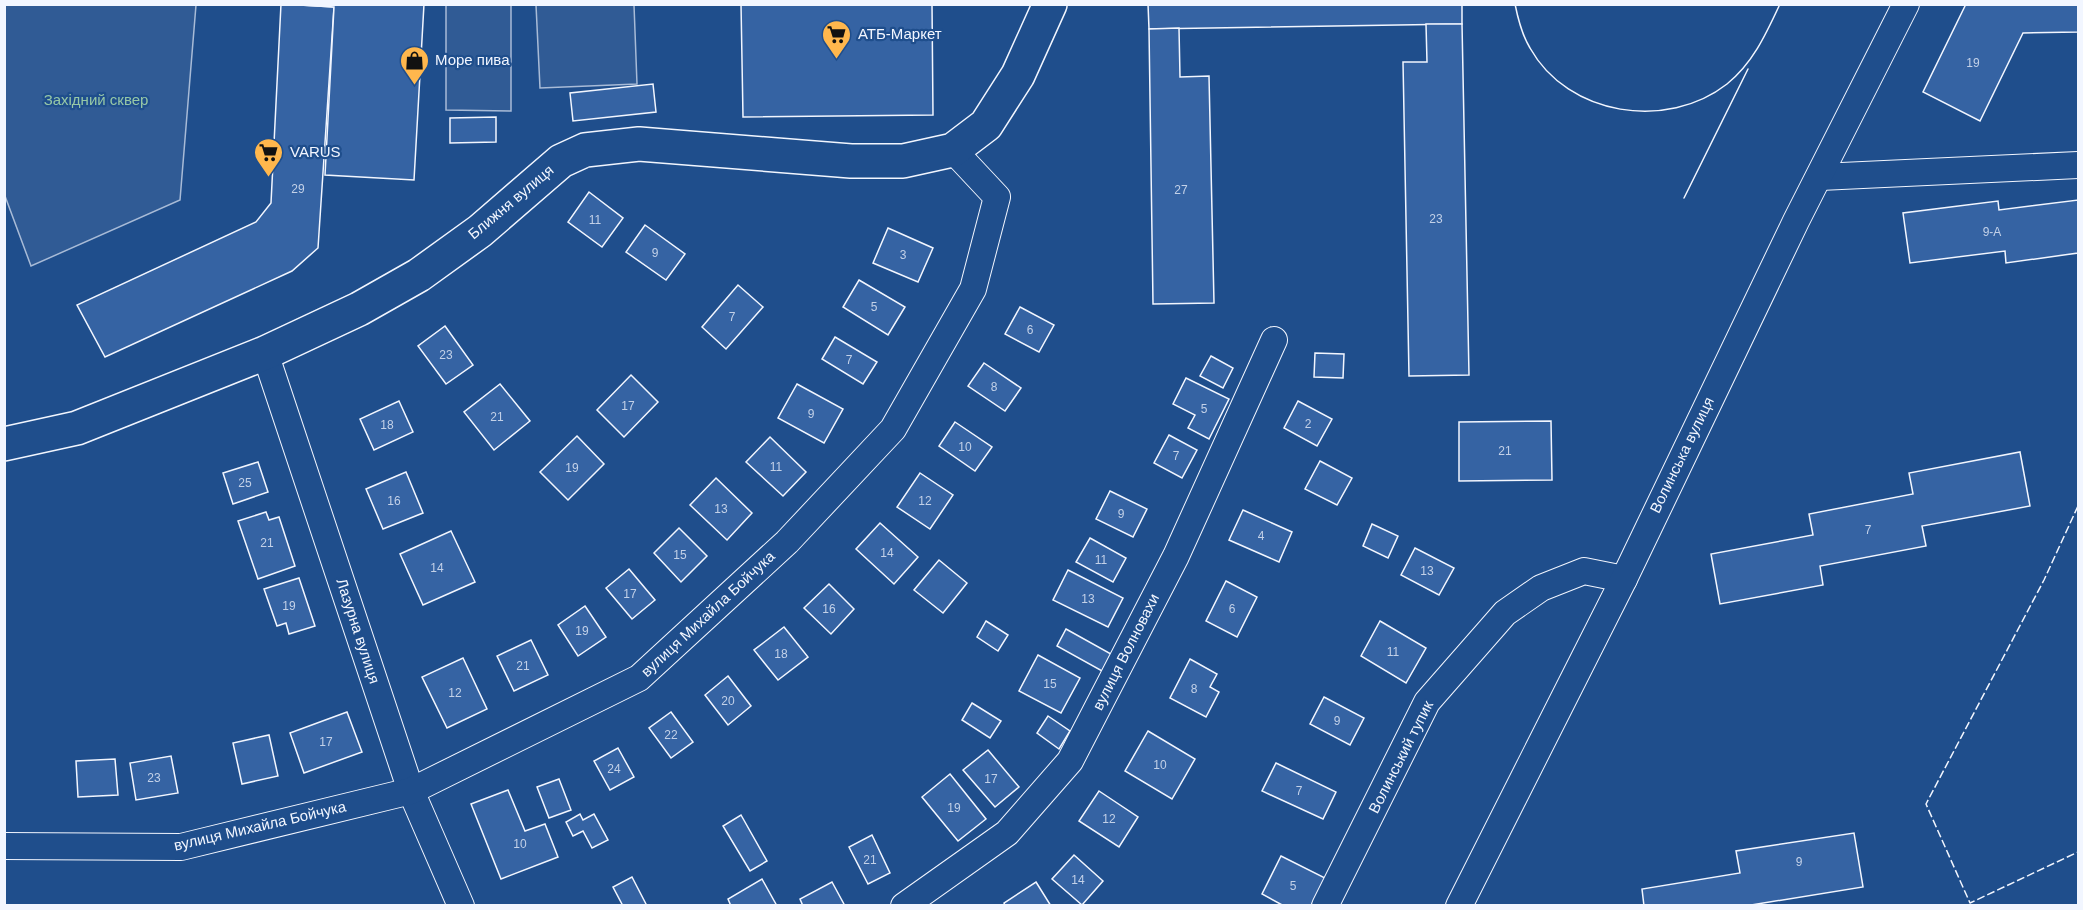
<svg xmlns="http://www.w3.org/2000/svg" width="2083" height="910" viewBox="0 0 2083 910" font-family="Helvetica,sans-serif">
<style>
.green{fill:#305b95;stroke:#a8bbd7;stroke-width:1.5}
.building{fill:#3563a3;stroke:#f2f6ff;stroke-width:1.5}
.lines{fill:none;stroke-linecap:round;stroke-linejoin:round}
.street-casing{stroke:#f2f6ff;stroke-width:28}
.secondary-casing{stroke:#f2f6ff;stroke-width:36}
.street{stroke:#1f4e8c;stroke-width:26}
.secondary{stroke:#1f4e8c;stroke-width:33}
.tram{stroke:#f2f6ff;stroke-width:1.5}
.fence{stroke:#f2f6ff;stroke-width:1.5;stroke-dasharray:8 3;stroke-linecap:butt}
.labels{text-anchor:middle;stroke-width:4.5;stroke-linejoin:round;paint-order:stroke}
.number-label{font-size:12px;fill:#c3d1e8}
.poi-label{font-size:15px;fill:#f2f6ff;stroke:#1f4e8c;text-anchor:start}
.park-label{font-size:15px;fill:#97c8a6;stroke:#1f4e8c}
.street-label{font-size:15px;fill:#f2f6ff;stroke:#1f4e8c}
</style>
<rect width="100%" height="100%" fill="#1f4e8c"/>
<!-- green -->
<g class="green">
<polygon points="5,4 196,5 180,200 31,266 5,196"/>
<polygon points="446,5 511,5 511,111 446,110"/>
<polygon points="536,5 634,5 637,84 540,88"/>
</g>
<!-- building -->
<g class="building">
<polygon points="281,4 334,7 318,248 292,271 105,357 77,305 256,222 271,203"/>
<polygon points="284,4 424,4 414,180 325,175 334,7"/>
<polygon points="741,4 932,4 933,115 743,117"/>
<polygon points="1148,4 1462,4 1462,24 1149,29"/>
<polygon points="1966,4 2078,4 2078,32 2023,33 1980,121 1923,92"/>
<polygon points="1426,24 1462,24 1469,375 1409,376 1403,62 1427,62"/>
<polygon points="1179,28 1180,77 1209,76 1214,303 1153,304 1149,29"/>
<polygon points="653,84 656,112 573,121 570,93"/>
<polygon points="496,117 496,142 450,143 450,118"/>
<polygon points="589,192 623,218 602,247 568,222"/>
<polygon points="2078,200 2078,253 2006,263 2005,251 1910,263 1903,213 1998,201 1999,210"/>
<polygon points="645,225 685,254 666,280 626,252"/>
<polygon points="888,228 933,248 918,282 873,263"/>
<polygon points="859,280 905,307 888,335 843,307"/>
<polygon points="738,285 763,307 726,349 702,327"/>
<polygon points="1020,307 1054,325 1039,352 1005,334"/>
<polygon points="445,326 473,365 446,384 418,346"/>
<polygon points="835,337 877,362 863,384 822,359"/>
<polygon points="1315,353 1344,354 1343,378 1314,377"/>
<polygon points="1211,356 1233,368 1223,388 1200,376"/>
<polygon points="984,363 1021,388 1005,411 968,386"/>
<polygon points="631,375 658,402 624,437 597,410"/>
<polygon points="1186,378 1229,399 1209,439 1188,428 1195,415 1173,404"/>
<polygon points="500,384 530,421 494,450 464,412"/>
<polygon points="797,384 843,409 824,443 778,418"/>
<polygon points="399,401 413,432 374,450 360,419"/>
<polygon points="1298,401 1332,419 1317,446 1284,428"/>
<polygon points="1551,421 1552,480 1459,481 1459,422"/>
<polygon points="955,422 992,447 975,471 939,446"/>
<polygon points="1169,435 1197,450 1182,478 1154,463"/>
<polygon points="577,436 604,464 568,500 540,472"/>
<polygon points="770,437 806,472 783,496 746,462"/>
<polygon points="2020,452 2030,506 1922,526 1926,546 1820,566 1823,585 1720,604 1711,554 1813,535 1809,514 1913,494 1909,473"/>
<polygon points="1320,461 1352,478 1337,505 1305,489"/>
<polygon points="258,462 268,492 233,504 223,473"/>
<polygon points="406,472 423,513 383,529 366,489"/>
<polygon points="920,473 953,495 930,529 897,507"/>
<polygon points="716,478 752,513 727,540 690,505"/>
<polygon points="1110,491 1147,509 1133,537 1096,519"/>
<polygon points="1243,510 1292,532 1279,562 1229,540"/>
<polygon points="266,512 269,520 279,517 295,566 258,579 238,521"/>
<polygon points="880,523 918,557 894,584 856,549"/>
<polygon points="1372,524 1398,536 1388,558 1363,546"/>
<polygon points="679,528 707,556 681,582 654,553"/>
<polygon points="451,531 475,582 423,605 400,554"/>
<polygon points="1090,538 1126,558 1113,582 1076,562"/>
<polygon points="1415,548 1454,568 1439,595 1401,575"/>
<polygon points="939,560 967,583 943,613 914,590"/>
<polygon points="629,569 655,600 632,619 606,588"/>
<polygon points="1068,570 1123,598 1108,627 1053,600"/>
<polygon points="299,578 315,626 289,634 286,623 277,626 264,589"/>
<polygon points="1226,581 1257,597 1237,637 1206,621"/>
<polygon points="829,584 854,609 831,634 804,608"/>
<polygon points="585,606 606,637 578,656 558,625"/>
<polygon points="986,621 1008,635 998,651 977,637"/>
<polygon points="1380,621 1426,648 1406,683 1361,656"/>
<polygon points="784,627 808,657 778,680 754,650"/>
<polygon points="1066,629 1111,654 1102,671 1057,646"/>
<polygon points="531,640 548,675 514,691 497,656"/>
<polygon points="1038,655 1080,678 1061,713 1019,691"/>
<polygon points="463,658 487,709 447,728 422,677"/>
<polygon points="1190,659 1217,674 1210,687 1219,692 1206,717 1170,698"/>
<polygon points="728,676 751,706 728,725 705,695"/>
<polygon points="1324,697 1364,718 1350,745 1310,724"/>
<polygon points="972,703 1001,721 990,738 962,720"/>
<polygon points="347,712 362,752 304,773 290,733"/>
<polygon points="671,712 693,742 671,758 649,728"/>
<polygon points="1048,716 1070,731 1059,749 1037,733"/>
<polygon points="1148,731 1195,759 1172,799 1125,771"/>
<polygon points="269,735 278,776 242,784 233,743"/>
<polygon points="618,748 634,777 610,790 594,761"/>
<polygon points="988,750 1019,787 995,807 963,770"/>
<polygon points="171,756 178,793 136,800 130,763"/>
<polygon points="115,759 118,795 78,797 76,761"/>
<polygon points="1276,763 1336,792 1323,819 1262,791"/>
<polygon points="950,774 986,819 958,841 922,797"/>
<polygon points="559,779 571,810 549,818 537,787"/>
<polygon points="508,790 525,831 545,824 558,857 501,879 471,804"/>
<polygon points="1099,791 1138,817 1119,847 1079,821"/>
<polygon points="580,814 583,820 594,814 608,840 592,848 583,831 573,836 566,822"/>
<polygon points="741,815 767,861 750,871 723,826"/>
<polygon points="1854,833 1863,887 1745,906 1644,906 1642,889 1740,873 1736,851"/>
<polygon points="872,835 890,873 868,884 849,847"/>
<polygon points="1074,855 1103,881 1082,905 1052,879"/>
<polygon points="1281,856 1325,878 1311,906 1284,906 1262,894"/>
<polygon points="632,877 647,906 623,906 613,887"/>
<polygon points="762,879 777,906 731,906 728,899"/>
<polygon points="832,882 845,906 803,906 800,899"/>
<polygon points="1036,882 1051,906 1005,906 1004,903"/>
</g>
<g class="lines">
<defs>
<g id="street">
<polyline points="1820,177 2078,165"/>
<polyline points="265,353 411,791 461,906"/>
<polyline points="4,846 181,847 411,791 639,678 787,542 893,429 973,289 997,197 953,150"/>
<polyline points="904,906 1007,833 1070,761 1176,556 1274,340"/>
<polyline points="1325,906 1427,702 1505,613 1541,588 1584,571 1624,579"/>
<polyline points="1459,906 1624,579 1796,221 1906,4"/>
</g>
<polyline id="secondary" points="4,444 77,428 265,353 359,309 419,275 480,231 561,161 585,150 639,144 851,161 903,161 953,150 986,125 1018,75 1050,4"/>
</defs>
<!-- street casing -->
<use href="#street" class="street-casing"/>
<!-- secondary casing -->
<use href="#secondary" class="secondary-casing"/>
<!-- street -->
<use href="#street" class="street"/>
<!-- secondary -->
<use href="#secondary" class="secondary"/>
<!-- tram -->
<g class="tram">
<path d="M1515,4C1518,19 1522,35 1530,48C1568,116 1667,131 1727,84C1753,63 1766,34 1780,4"/>
<polyline points="1684,198 1748,69"/>
</g>
<!-- fence -->
<polyline class="fence" points="2078,506 2044,580 1926,804 1970,903 2078,852"/>
</g>
<!-- icons -->
<defs>
<symbol id="supermarket-pin" viewBox="-11 -11 22 30"><path d="M0 17L-7.5 6A9.5 9.5 0 1 1 7.5 6Z" fill="#ffb74d" stroke="#1f4e8c"/><path d="M-6-5.5h2.5l.6 2H6L4.5 2H-2.5L-4.4-4H-6ZM-1.5 3.2a1.3 1.3 0 1 0 .1 0ZM3 3.2a1.3 1.3 0 1 0 .1 0Z" fill="#111"/></symbol>
<symbol id="shop-pin" viewBox="-11 -11 22 30"><path d="M0 17L-7.5 6A9.5 9.5 0 1 1 7.5 6Z" fill="#ffb74d" stroke="#1f4e8c"/><path d="M-5-2.5h2.3a2.7 3.5 0 0 1 5.4 0H5L5.5 6h-11ZM-1.5-2.5h3a1.5 2.3 0 0 0-3 0Z" fill="#111"/></symbol>
</defs>
<g fill-rule="evenodd">
<use href="#supermarket-pin" x="820" y="18" width="33" height="45"/>
<use href="#shop-pin" x="398" y="44" width="33" height="45"/>
<use href="#supermarket-pin" x="252" y="136" width="33" height="45"/>
</g>
<g class="labels">
<!-- number labels -->
<g class="number-label">
<text x="1973" y="67">19</text>
<text x="298" y="193">29</text>
<text x="1181" y="194">27</text>
<text x="1436" y="223">23</text>
<text x="595" y="224">11</text>
<text x="1992" y="236">9-А</text>
<text x="655" y="257">9</text>
<text x="903" y="259">3</text>
<text x="874" y="311">5</text>
<text x="732" y="321">7</text>
<text x="1030" y="334">6</text>
<text x="446" y="359">23</text>
<text x="849" y="364">7</text>
<text x="994" y="391">8</text>
<text x="628" y="410">17</text>
<text x="1204" y="413">5</text>
<text x="811" y="418">9</text>
<text x="497" y="421">21</text>
<text x="1308" y="428">2</text>
<text x="387" y="429">18</text>
<text x="965" y="451">10</text>
<text x="1505" y="455">21</text>
<text x="1176" y="460">7</text>
<text x="776" y="471">11</text>
<text x="572" y="472">19</text>
<text x="245" y="487">25</text>
<text x="394" y="505">16</text>
<text x="925" y="505">12</text>
<text x="721" y="513">13</text>
<text x="1121" y="518">9</text>
<text x="1868" y="534">7</text>
<text x="1261" y="540">4</text>
<text x="267" y="547">21</text>
<text x="887" y="557">14</text>
<text x="680" y="559">15</text>
<text x="1101" y="564">11</text>
<text x="437" y="572">14</text>
<text x="1427" y="575">13</text>
<text x="630" y="598">17</text>
<text x="1088" y="603">13</text>
<text x="289" y="610">19</text>
<text x="829" y="613">16</text>
<text x="1232" y="613">6</text>
<text x="582" y="635">19</text>
<text x="1393" y="656">11</text>
<text x="781" y="658">18</text>
<text x="523" y="670">21</text>
<text x="1050" y="688">15</text>
<text x="1194" y="693">8</text>
<text x="455" y="697">12</text>
<text x="728" y="705">20</text>
<text x="1337" y="725">9</text>
<text x="671" y="739">22</text>
<text x="326" y="746">17</text>
<text x="1160" y="769">10</text>
<text x="614" y="773">24</text>
<text x="154" y="782">23</text>
<text x="991" y="783">17</text>
<text x="1299" y="795">7</text>
<text x="954" y="812">19</text>
<text x="1109" y="823">12</text>
<text x="520" y="848">10</text>
<text x="870" y="864">21</text>
<text x="1799" y="866">9</text>
<text x="1078" y="884">14</text>
<text x="1293" y="890">5</text>
</g>
<!-- poi labels -->
<g class="poi-label">
<text x="858" y="39">АТБ-Маркет</text>
<text x="435" y="65">Море пива</text>
<text x="290" y="157">VARUS</text>
</g>
<!-- park labels -->
<g class="park-label">
<text x="96" y="105">Західний сквер</text>
</g>
<!-- street labels -->
<g class="street-label">
<text transform="translate(511 202) rotate(-40)" y="5">Ближня вулиця</text>
<text transform="translate(1682 455) rotate(-64)" y="5">Волинська вулиця</text>
<text transform="translate(708 614) rotate(-43)" y="5">вулиця Михайла Бойчука</text>
<text transform="translate(358 631) rotate(72)" y="5">Лазурна вулиця</text>
<text transform="translate(1126 652) rotate(-63)" y="5">вулиця Волновахи</text>
<text transform="translate(1401 757) rotate(-63)" y="5">Волинський тупик</text>
<text transform="translate(260 826) rotate(-13)" y="5">вулиця Михайла Бойчука</text>
</g>
</g>
<!-- border -->
<rect width="2083" height="910" fill="none" stroke="#f2f6ff" stroke-width="12"/>
</svg>
